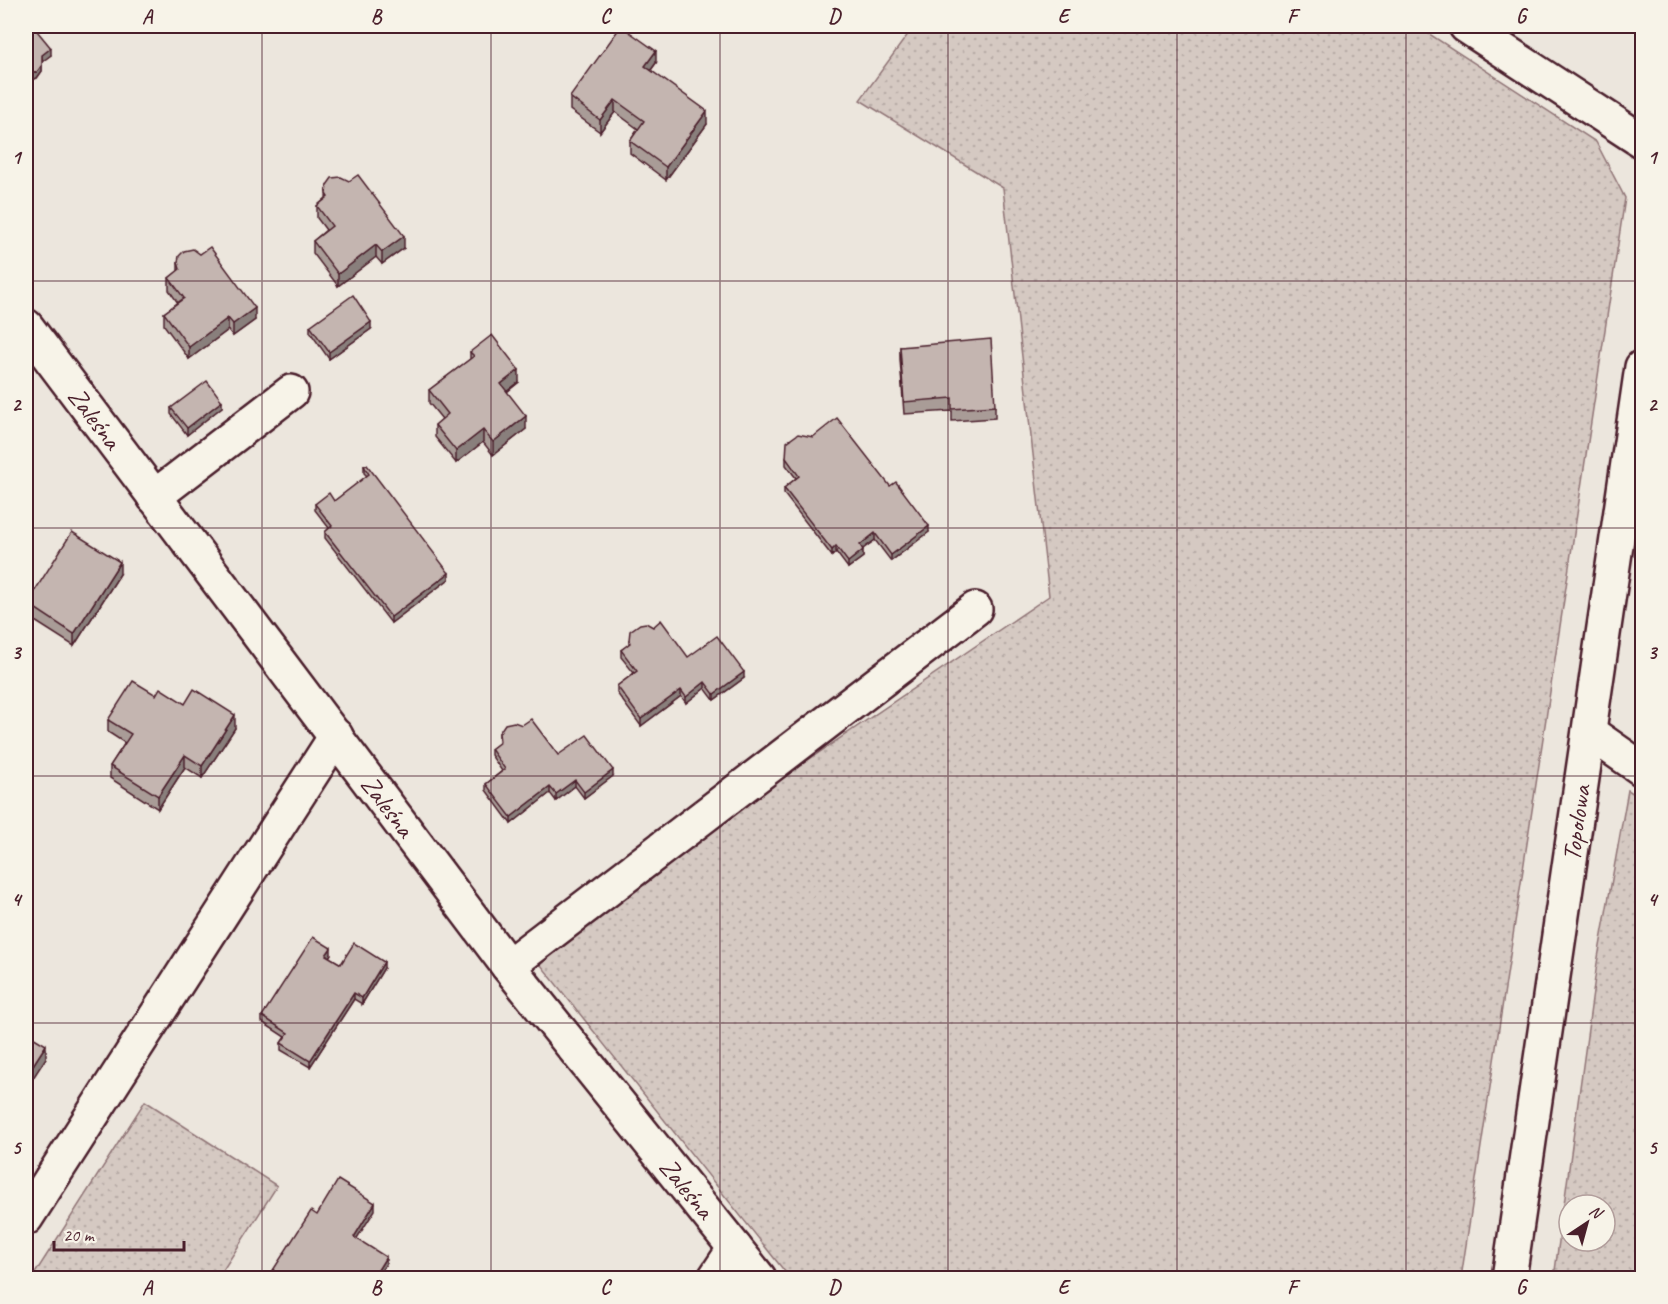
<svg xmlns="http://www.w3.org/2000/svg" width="1668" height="1304" viewBox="0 0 1668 1304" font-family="Caveat,sans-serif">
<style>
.grass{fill:url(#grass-dots);stroke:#907476;stroke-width:1.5;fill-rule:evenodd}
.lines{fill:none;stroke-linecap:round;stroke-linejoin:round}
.minor-casing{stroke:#4a1f2b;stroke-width:38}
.minor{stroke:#f7f3e8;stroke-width:33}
.wall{fill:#a99c97;stroke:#4a1f2b;stroke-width:1.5}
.shaded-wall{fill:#897f7b;stroke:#4a1f2b;stroke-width:1.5}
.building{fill:#c4b5b0;stroke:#4a1f2b;stroke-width:1.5}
.grid{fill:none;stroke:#4a1f2b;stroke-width:1.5;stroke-opacity:0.55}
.labels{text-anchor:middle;stroke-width:4.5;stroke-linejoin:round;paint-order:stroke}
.street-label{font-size:26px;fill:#4a1f2b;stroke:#f7f3e8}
.neatline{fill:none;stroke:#4a1f2b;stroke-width:2}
.grid-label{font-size:20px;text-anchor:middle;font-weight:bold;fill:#4a1f2b}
</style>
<defs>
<pattern id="grass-dots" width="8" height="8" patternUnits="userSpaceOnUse" patternTransform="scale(1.5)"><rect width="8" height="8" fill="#d5c9c2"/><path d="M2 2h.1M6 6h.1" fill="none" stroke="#b8aca7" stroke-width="1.8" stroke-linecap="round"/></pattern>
</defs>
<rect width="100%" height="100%" fill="#ece6dd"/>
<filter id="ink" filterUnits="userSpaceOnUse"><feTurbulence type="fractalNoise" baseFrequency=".0167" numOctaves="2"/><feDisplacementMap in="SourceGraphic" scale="12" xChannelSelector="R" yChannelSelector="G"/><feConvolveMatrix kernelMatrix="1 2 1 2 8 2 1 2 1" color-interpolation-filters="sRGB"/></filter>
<g filter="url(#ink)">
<!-- grass -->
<g class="grass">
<polygon points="914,26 1417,26 1596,142 1625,198 1461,1278 790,1278 529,950 1049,596 1003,188 860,100"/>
<path d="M1628,790L1642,799V1278H1554L1597,963ZM1569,1205H1605V1241H1569Z"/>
<polygon points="145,1101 277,1186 218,1278 32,1278"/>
</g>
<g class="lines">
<defs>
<g id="minor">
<polyline points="1466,26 1642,141"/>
<polyline points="26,326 508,966 759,1278"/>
<polyline points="154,497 291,392"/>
<polyline points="1589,732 1642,769"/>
<polyline points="508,966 975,609"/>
<polyline points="26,1218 336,736"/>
<polyline points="715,1278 735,1248"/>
<polyline points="1509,1278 1642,367"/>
</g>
</defs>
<!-- minor casing -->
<use href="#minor" class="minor-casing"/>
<!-- minor -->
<use href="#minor" class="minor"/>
</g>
<!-- wall -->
<g class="wall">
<polygon points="26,26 51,55 42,61 42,71 37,78 28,81 26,80"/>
<polygon points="656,63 651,70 707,124 666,180 630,153 630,141 638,129 615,112 600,132 570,110 570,97"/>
<polygon points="327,185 404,248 382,264 376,257 338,286 313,253 313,241 326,230 317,218 317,206 326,198"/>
<polygon points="178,262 255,320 233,336 228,330 189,359 164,325 164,313 178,303 169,290 169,278 178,271"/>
<polygon points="310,326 371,329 329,359 310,332"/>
<polygon points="900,347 995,406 995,418 952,421 952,411 904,414 900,359"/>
<polygon points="470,352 519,382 507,392 526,429 493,455 483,442 456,463 435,437 435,425 442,419 429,403 429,390 470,359"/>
<polygon points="222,407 187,435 171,414 171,408"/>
<polygon points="786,458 890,486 929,532 891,561 875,540 862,549 863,557 848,568 836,552 832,556 784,494 784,488 796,478 786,465"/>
<polygon points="364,466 449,579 391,623 325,538 325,532 329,528 315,510 315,504 334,501 367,476 364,473"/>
<polygon points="120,574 74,646 27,616 27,603"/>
<polygon points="629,640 688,657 744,678 714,700 705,688 686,703 681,696 641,726 617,693 617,686 634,673 621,657 621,650 629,645"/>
<polygon points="156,695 185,704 235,728 202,778 185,767 158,809 110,778 110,766 125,743 108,732 108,720"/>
<polygon points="499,733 558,755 613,776 584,798 575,786 556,801 550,793 511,824 486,790 486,784 502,771 491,755 491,749 499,743"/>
<polygon points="331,954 329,957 341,964 384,968 362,1004 354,999 310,1067 281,1050 281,1043 285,1037 262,1022 262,1016"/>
</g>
<!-- shaded-wall -->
<g class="shaded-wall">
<polygon points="51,48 51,55 42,62 42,55"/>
<polygon points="656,51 656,63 645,78 645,66"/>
<polygon points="42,65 42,71 37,78 28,81 28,75"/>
<polygon points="615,100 615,112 600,132 600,120"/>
<polygon points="707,111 707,124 666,180 666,167"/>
<polygon points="404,236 404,248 382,264 382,252"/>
<polygon points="376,245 376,257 338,286 338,274"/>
<polygon points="255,308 255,320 233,336 233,324"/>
<polygon points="228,318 228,330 189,359 189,347"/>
<polygon points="371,322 371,329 329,359 329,352"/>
<polygon points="519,370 519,382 501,396 501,384"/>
<polygon points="222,401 222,407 187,435 187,428"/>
<polygon points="526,416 526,429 493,455 493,442"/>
<polygon points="483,430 483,442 456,463 456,451"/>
<polygon points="929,526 929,532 891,561 891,555"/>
<polygon points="875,533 875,540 860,551 860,545"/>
<polygon points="836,546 836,552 832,556 832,550"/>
<polygon points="863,550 863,557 848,568 848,562"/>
<polygon points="120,562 120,574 74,646 74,634"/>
<polygon points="449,573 449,579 391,623 391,617"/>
<polygon points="744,672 744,678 714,700 714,694"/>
<polygon points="705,682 705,688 686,703 686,697"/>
<polygon points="681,690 681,696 641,726 641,719"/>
<polygon points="235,715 235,728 202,778 202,766"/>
<polygon points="185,755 185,767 158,809 158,796"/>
<polygon points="613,770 613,776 584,798 584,792"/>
<polygon points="575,780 575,786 556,801 556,794"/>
<polygon points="550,787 550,793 511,824 511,817"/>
<polygon points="331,948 331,954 326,961 326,955"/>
<polygon points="384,962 384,968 362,1004 362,998"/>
<polygon points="354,993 354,999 310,1067 310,1061"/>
<polygon points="46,1045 46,1058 26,1089 26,1076"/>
<polygon points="375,1203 375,1210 354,1243 354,1237"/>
<polygon points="386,1257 386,1264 376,1278 373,1278"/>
</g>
<!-- building -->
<g class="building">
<polygon points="26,26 33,26 51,48 42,55 42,65 37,72 28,75 26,74"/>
<polygon points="621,26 656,51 645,66 707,111 666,167 630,141 644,121 615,100 600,120 570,97"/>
<polygon points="358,175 404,236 382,252 376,245 338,274 313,241 332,226 317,206 328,197 326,194 327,185 332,178 341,177 349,181"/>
<polygon points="210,247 255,308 233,324 228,318 189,347 164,313 184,298 169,278 180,269 178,262 179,256 184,251 193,249 200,254"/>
<polygon points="353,295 371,322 329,352 310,326"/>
<polygon points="492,335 519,370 501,384 526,416 493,442 483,430 456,451 435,425 448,414 429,390 474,356 470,352"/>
<polygon points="991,339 995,406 952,409 952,398 904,402 900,347"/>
<polygon points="207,381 222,401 187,428 171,408"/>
<polygon points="837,418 890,486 896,482 929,526 891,555 875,533 860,545 863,550 848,562 836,546 832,550 784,488 799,476 786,458 787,442 798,434 813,437"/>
<polygon points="367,465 449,573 391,617 325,532 332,526 315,504 329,493 334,501 369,474 364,466"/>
<polygon points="72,532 120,562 74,634 27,603"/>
<polygon points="661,620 688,657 717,636 744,672 714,694 705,682 686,697 681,690 641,719 617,686 637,671 621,650 630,643 629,640 630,631 640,624 646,623 653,627"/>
<polygon points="133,681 156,695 160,688 185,704 194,689 235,715 202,766 185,755 158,796 110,766 131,734 108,720"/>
<polygon points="531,719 558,755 587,735 613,770 584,792 575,780 556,794 550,787 511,817 486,784 505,769 491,749 500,742 499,733 505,724 514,722 522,725"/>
<polygon points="313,937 331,948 326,955 341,964 354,943 384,962 362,998 354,993 310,1061 281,1043 288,1033 262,1016"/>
<polygon points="26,1033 46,1045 26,1076"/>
<polygon points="338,1180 375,1203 354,1237 386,1257 373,1278 268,1278 311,1211 317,1215"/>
</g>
</g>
<!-- grid -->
<path class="grid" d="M262,26V1278M491,26V1278M720,26V1278M948,26V1278M1177,26V1278M1406,26V1278M26,281H1642M26,528H1642M26,776H1642M26,1023H1642"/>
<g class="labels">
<!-- street labels -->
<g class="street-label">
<text transform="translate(95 418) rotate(53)" y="9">Zaleśna</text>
<text transform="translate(388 806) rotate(53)" y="9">Zaleśna</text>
<text transform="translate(1576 823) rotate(-82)" y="9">Topolowa</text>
<text transform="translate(687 1188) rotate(51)" y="9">Zaleśna</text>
</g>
</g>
<!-- margin -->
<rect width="1668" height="1304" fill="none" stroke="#f7f3e8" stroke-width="66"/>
<!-- north arrow -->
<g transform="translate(1587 1223) rotate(36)"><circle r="28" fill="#f7f3e8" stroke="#b29e9c" stroke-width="1.5"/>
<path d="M0-4.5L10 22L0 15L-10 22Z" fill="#4a1f2b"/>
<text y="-9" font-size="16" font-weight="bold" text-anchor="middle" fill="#4a1f2b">N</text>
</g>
<!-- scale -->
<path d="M54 1241v9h130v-9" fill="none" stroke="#4a1f2b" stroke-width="3"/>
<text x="63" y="1241" font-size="18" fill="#4a1f2b" stroke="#f7f3e8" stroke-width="4.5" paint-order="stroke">20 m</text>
<rect x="33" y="33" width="1602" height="1238" class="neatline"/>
<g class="grid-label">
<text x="147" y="23">A</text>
<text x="376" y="23">B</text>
<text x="605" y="23">C</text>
<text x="834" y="23">D</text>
<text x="1063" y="23">E</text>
<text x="1292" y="23">F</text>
<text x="1521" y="23">G</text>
<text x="16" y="164">1</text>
<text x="1652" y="164">1</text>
<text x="16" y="411">2</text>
<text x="1652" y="411">2</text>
<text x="16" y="659">3</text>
<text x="1652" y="659">3</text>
<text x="16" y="906">4</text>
<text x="1652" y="906">4</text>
<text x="16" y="1154">5</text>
<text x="1652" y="1154">5</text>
<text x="147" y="1294">A</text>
<text x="376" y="1294">B</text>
<text x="605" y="1294">C</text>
<text x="834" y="1294">D</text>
<text x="1063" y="1294">E</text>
<text x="1292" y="1294">F</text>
<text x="1521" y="1294">G</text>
</g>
</svg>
